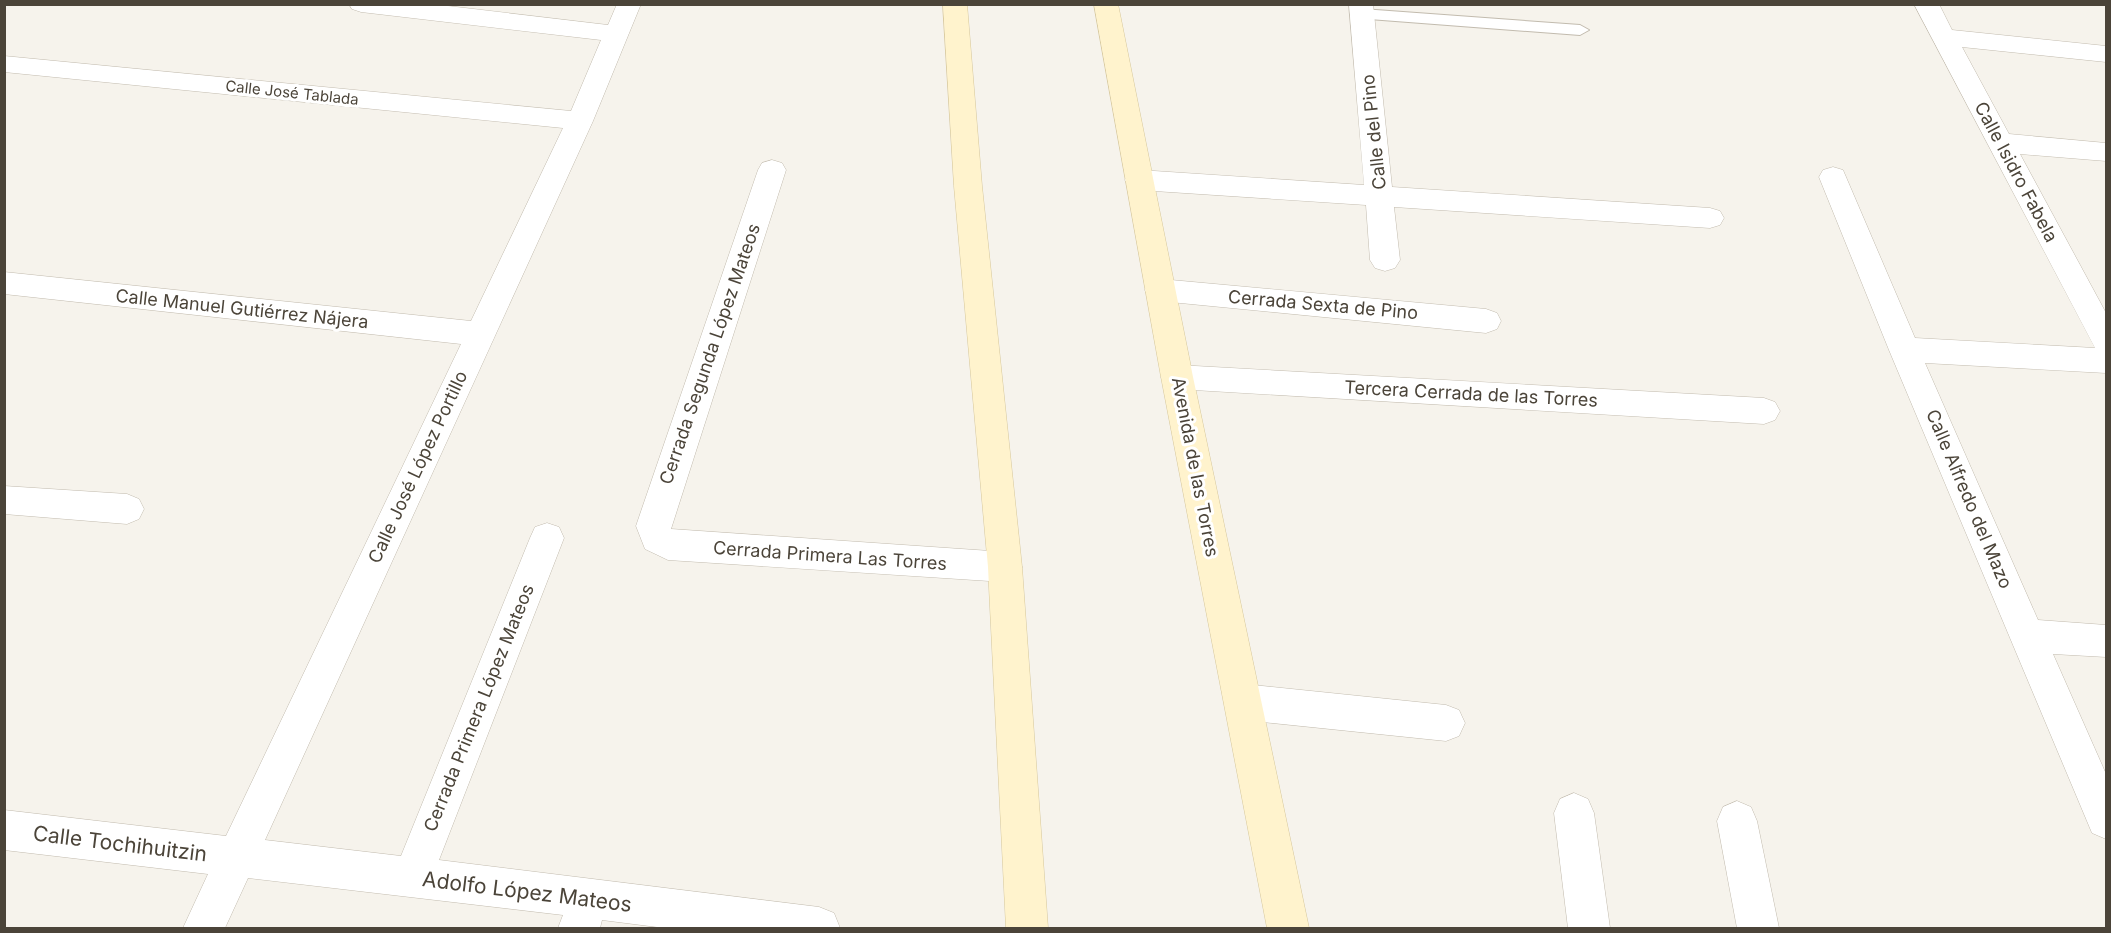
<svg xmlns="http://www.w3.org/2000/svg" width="2111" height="933" viewBox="0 0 2111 933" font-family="Inter,sans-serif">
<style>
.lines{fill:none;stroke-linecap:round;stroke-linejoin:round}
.service-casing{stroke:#c2bbae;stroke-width:2}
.minor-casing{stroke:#c2bbae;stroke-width:1}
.secondary-casing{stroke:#d6c79b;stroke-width:1}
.service{fill:#fff;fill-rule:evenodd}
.minor{fill:#fff;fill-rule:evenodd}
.secondary{fill:#fff3cd;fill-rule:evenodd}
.labels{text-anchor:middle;stroke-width:6;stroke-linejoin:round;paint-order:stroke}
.far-street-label{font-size:15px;fill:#4b4439;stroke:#fff}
.street-label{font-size:18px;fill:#4b4439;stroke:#fff}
.near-street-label{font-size:21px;fill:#4b4439;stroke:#fff}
</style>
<rect width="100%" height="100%" fill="#f6f3ec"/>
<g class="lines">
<defs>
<polygon id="service" points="1362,9 1580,25 1589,30 1580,35 1356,18 1354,14"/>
<g id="minor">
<polygon points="349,4 431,4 608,25 617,4 641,4 593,121 265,840 401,856 530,538 535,527 547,523 559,527 564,538 439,860 819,907 834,913 840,928 665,928 602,920 600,928 558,928 563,915 248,878 225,928 183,928 208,874 4,850 4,810 226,836 461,344 4,294 4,272 471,321 563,128 4,72 4,56 571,111 601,40 361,12 352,9"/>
<polygon points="1349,4 1373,4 1392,187 1710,208 1720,211 1724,218 1720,225 1710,228 1394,207 1400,260 1395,268 1385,271 1375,268 1370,260 1366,205 1139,190 1129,187 1125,180 1129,173 1139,170 1364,185"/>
<polygon points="1914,4 1939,4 1952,30 2106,46 2106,62 1962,47 2009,134 2106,143 2106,161 2020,154 2106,313 2106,373 1925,363 2038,620 2106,625 2106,657 2053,654 2106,774 2106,839 2092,833 1889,350 1819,177 1823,170 1833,167 1843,170 1915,338 2095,348"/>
<polygon points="772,160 782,163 786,170 671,529 1005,552 1017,556 1022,567 1017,578 1005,582 668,560 645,549 636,526 758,170 762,163"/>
<polygon points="1160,279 1486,309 1497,313 1501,321 1497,329 1486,333 1160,301 1149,298 1145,290 1149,282"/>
<polygon points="1177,365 1764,398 1775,402 1780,411 1775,420 1764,424 1177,389 1166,386 1161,377 1166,368"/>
<polygon points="4,486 127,494 139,499 144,509 139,519 127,524 4,514"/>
<polygon points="1243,684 1446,705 1459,710 1465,723 1459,736 1446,741 1243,720 1230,715 1224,702 1230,689"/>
<polygon points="1574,793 1588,799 1594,813 1610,928 1568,928 1554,813 1560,799"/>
<polygon points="1737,801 1751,807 1757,821 1779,928 1737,928 1717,821 1723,807"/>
</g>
<g id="secondary">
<polygon points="943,4 967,4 982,186 1022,567 1048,928 1006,928 988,567 954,186"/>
<polygon points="1094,4 1118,4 1193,377 1309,928 1267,928 1161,377"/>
</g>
</defs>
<!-- service casing -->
<use href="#service" class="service-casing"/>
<!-- minor casing -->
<use href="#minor" class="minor-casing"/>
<!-- secondary casing -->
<use href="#secondary" class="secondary-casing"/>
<!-- service -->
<use href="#service" class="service"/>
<!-- minor -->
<use href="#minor" class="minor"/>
<!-- secondary -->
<use href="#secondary" class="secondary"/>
</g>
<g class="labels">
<!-- far-street labels -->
<g class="far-street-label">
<text transform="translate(292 93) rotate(6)" y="5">Calle José Tablada</text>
</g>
<!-- street labels -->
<g class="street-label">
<text transform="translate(1374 132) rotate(-96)" y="6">Calle del Pino</text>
<text transform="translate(2016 172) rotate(62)" y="6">Calle Isidro Fabela</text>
<text transform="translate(1323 305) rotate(5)" y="6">Cerrada Sexta de Pino</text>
<text transform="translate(242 309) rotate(6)" y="6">Calle Manuel Gutiérrez Nájera</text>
<text transform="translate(710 354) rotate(-71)" y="6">Cerrada Segunda López Mateos</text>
<text transform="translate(1471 394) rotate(3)" y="6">Tercera Cerrada de las Torres</text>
<text transform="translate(418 467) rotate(-65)" y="6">Calle José López Portillo</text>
<text transform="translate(1195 467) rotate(79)" y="6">Avenida de las Torres</text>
<text transform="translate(1969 499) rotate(67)" y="6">Calle Alfredo del Mazo</text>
<text transform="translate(830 556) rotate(4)" y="6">Cerrada Primera Las Torres</text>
<text transform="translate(479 708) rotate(-68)" y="6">Cerrada Primera López Mateos</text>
</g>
<!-- near-street labels -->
<g class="near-street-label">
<text transform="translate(120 844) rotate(7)" y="7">Calle Tochihuitzin</text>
<text transform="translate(527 892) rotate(7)" y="7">Adolfo López Mateos</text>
</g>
</g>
<!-- border -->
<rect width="2111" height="933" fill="none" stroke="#4b4439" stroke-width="12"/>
</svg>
